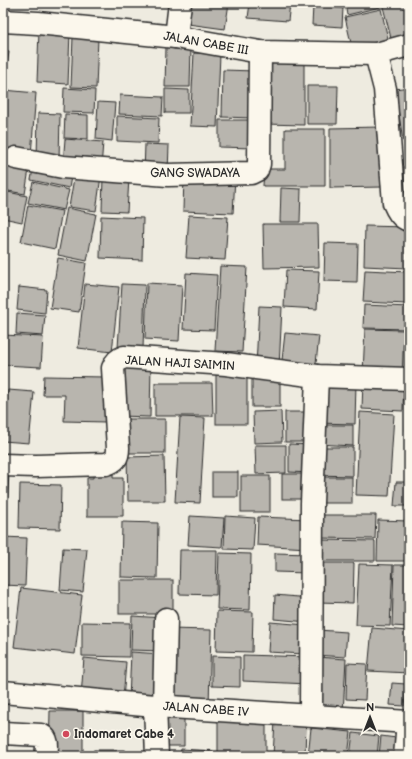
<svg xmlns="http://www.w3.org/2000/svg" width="412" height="759" viewBox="0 0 412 759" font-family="'Balsamiq Sans',sans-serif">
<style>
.building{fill:#b8b5ae;stroke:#2b2b2b}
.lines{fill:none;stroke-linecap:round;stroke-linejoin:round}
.street-casing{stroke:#2b2b2b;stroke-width:25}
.secondary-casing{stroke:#2b2b2b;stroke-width:25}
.street{stroke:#fbf7ec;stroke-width:22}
.secondary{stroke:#fbf7ec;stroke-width:22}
.poi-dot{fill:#d1495b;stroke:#fbf7ec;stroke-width:1.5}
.labels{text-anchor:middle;stroke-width:3;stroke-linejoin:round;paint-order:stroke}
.street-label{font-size:12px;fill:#2b2b2b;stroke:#fbf7ec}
.poi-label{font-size:12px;font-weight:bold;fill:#2b2b2b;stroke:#fbf7ec;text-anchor:start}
</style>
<rect width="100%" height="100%" fill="#eeebe0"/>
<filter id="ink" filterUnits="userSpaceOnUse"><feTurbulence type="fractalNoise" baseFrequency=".025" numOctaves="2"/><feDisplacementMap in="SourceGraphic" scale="8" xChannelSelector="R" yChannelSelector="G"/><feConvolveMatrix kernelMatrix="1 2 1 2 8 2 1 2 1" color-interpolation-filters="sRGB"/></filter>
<g filter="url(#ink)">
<!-- building -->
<g class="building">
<polygon points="190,3 229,3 225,29 188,24"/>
<polygon points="250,3 290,3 288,21 248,18"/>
<polygon points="315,3 335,3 334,5"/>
<polygon points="345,3 379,3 380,7 347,15"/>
<polygon points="382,3 409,3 409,38 392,42"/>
<polygon points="313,6 343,8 342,27 312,25"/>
<polygon points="381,9 389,43 353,52 345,17"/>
<polygon points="39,31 70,32 68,84 37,82"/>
<polygon points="73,37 98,38 96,88 71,87"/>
<polygon points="166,47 191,47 190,87 165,87"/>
<polygon points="3,51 9,52 3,93"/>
<polygon points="194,53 220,54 217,127 190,126"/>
<polygon points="265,62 304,62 304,125 264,124"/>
<polygon points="223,70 255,71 253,118 222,117"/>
<polygon points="307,86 338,86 337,124 307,124"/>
<polygon points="409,87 409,140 403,141 395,89"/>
<polygon points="64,88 95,90 94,113 63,112"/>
<polygon points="165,89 189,90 189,113 165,113"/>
<polygon points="4,90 36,93 31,155 3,152"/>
<polygon points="120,95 163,97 162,116 119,114"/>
<polygon points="98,102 115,103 112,141 96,139"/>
<polygon points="38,113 60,114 59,160 37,159"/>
<polygon points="65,114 88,115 88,139 64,138"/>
<polygon points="117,116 159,118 158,143 117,141"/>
<polygon points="219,120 253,120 252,148 219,147"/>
<polygon points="381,127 382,187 330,188 330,128"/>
<polygon points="285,129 325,129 325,186 263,186 264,169 285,169"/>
<polygon points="65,139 103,142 101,168 63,165"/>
<polygon points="145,144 169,145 168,173 144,173"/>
<polygon points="3,159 30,163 25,194 3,190"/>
<polygon points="34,163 72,171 69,188 31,180"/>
<polygon points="75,172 101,176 96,211 69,207"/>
<polygon points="184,175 235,177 233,213 183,211"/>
<polygon points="103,177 129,178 127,212 102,211"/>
<polygon points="33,182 69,190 64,210 28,203"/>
<polygon points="281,188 301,189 300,222 280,222"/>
<polygon points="3,191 27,196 22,222 3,218"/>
<polygon points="28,205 62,211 55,249 21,242"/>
<polygon points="67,208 96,214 87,261 58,255"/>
<polygon points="189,215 228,217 225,260 186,258"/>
<polygon points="101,216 143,218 142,260 100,258"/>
<polygon points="263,224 318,224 319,267 264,268"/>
<polygon points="365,226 408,227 407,268 364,266"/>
<polygon points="325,243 358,244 357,282 324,281"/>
<polygon points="58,258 86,263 79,312 50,308"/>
<polygon points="220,266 247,267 242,352 215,351"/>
<polygon points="286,270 319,271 317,309 284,307"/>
<polygon points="365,270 408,272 407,304 363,302"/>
<polygon points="186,273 217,275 214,330 183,329"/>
<polygon points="147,283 182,285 179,341 145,339"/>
<polygon points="85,284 119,287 112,352 78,348"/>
<polygon points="122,284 145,285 143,349 118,348"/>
<polygon points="19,287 47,290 45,313 17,310"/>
<polygon points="364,305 409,307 409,329 363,328"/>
<polygon points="259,306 282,307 279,368 256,367"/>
<polygon points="17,313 45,315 43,336 16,334"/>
<polygon points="365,329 404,330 402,376 363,374"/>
<polygon points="285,333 319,336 315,372 281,369"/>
<polygon points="3,335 43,337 41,367 3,365"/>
<polygon points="120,364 151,364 150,417 120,416"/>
<rect x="216" y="370" width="31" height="54"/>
<rect x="252" y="375" width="28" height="32"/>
<polygon points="44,376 106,377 106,422 64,421 65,395 43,395"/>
<polygon points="319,381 356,382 355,424 317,423"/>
<polygon points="363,382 404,383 403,411 362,409"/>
<polygon points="155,383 212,383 213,416 155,416"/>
<polygon points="8,390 34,392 29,443 3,441"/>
<polygon points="3,392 6,392 4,419 3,419"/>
<polygon points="407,400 409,400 409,432 406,431"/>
<polygon points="281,411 282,442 254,443 253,412"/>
<rect x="285" y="412" width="28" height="30"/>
<polygon points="360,412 394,414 389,496 356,495"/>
<polygon points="180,417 205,418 200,503 175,502"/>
<rect x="125" y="419" width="40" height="34"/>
<polygon points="317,425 353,425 353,446 317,444"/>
<polygon points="408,434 409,434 409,450 407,450"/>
<polygon points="289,444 313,445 312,473 289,472"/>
<polygon points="255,445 286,445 286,473 256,474"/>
<polygon points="315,447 353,447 353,476 315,475"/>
<polygon points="407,452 409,452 409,472 406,472"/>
<polygon points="164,456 165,501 128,501 127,457"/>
<polygon points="93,470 113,470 113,478 123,478 123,516 87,516 87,478 93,478"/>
<rect x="212" y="472" width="26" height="25"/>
<polygon points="3,473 9,473 6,526 3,526"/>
<rect x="282" y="474" width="25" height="25"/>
<rect x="241" y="476" width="29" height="36"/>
<rect x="315" y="477" width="37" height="26"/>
<polygon points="396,482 409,482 409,506 394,506"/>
<polygon points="20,484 61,485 60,529 19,528"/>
<polygon points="322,515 376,515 375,539 321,538"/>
<polygon points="190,516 224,518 222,547 188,545"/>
<polygon points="225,516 255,518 253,550 224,549"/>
<polygon points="258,517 309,519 308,548 257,545"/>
<polygon points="378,520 409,521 409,561 377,561"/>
<polygon points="122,522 158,523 157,578 121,577"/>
<polygon points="3,537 27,538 25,586 3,585"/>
<polygon points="321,540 375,541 375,561 321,561"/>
<polygon points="63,548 87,549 83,592 60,590"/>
<polygon points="180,550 217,550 216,595 179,594"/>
<polygon points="219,553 251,554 250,610 217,609"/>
<polygon points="275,553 309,554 308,573 275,572"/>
<polygon points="319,563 354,563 353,603 318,602"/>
<polygon points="359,564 393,565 390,626 356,625"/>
<polygon points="394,565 409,565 409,627 392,626"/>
<rect x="119" y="580" width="54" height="34"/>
<polygon points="21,588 82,595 75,654 14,647"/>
<polygon points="275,595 310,598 308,622 274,619"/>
<polygon points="217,611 253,612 252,652 216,651"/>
<polygon points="132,616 164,618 162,651 131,650"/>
<polygon points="82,622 130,623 129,657 82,656"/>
<polygon points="270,622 307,625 304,654 268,652"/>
<polygon points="372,628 409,631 409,673 368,671"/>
<polygon points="169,629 211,630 209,706 167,705"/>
<polygon points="318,630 347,632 345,657 316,655"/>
<polygon points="3,648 7,649 3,686"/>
<polygon points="131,652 162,654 160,701 129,700"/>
<polygon points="243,655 309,657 308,684 243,681"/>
<polygon points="212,656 240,657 240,687 212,686"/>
<polygon points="316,657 346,659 343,713 313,711"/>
<polygon points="84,658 126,662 123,700 81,696"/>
<polygon points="347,663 367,664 365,700 346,699"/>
<polygon points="392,683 406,684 404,706 390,705"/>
<polygon points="408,685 409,685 409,717 405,717"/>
<polygon points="50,711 83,711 83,756 49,756"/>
<polygon points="167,713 184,713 184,746 168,746"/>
<rect x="218" y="721" width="48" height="35"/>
<polygon points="275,721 306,723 305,756 273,756"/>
<polygon points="311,728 351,732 348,756 308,756"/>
<polygon points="353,733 379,736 377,756 350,756"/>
<polygon points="381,736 404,739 403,756 379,756"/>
<polygon points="181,749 213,751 213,756 180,756"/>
<rect x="94" y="750" width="31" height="6"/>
</g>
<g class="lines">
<defs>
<g id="street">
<polyline points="176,37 180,3"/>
<path d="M376,54L385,89L394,203C397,210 401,218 409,220"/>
<polyline points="16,158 63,167 168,175 251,173 257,170 259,164 260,52"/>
<path d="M3,465L36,466L106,464C115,461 118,458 118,448L113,368C115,362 118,359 124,357L226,364L317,376L409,379"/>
<polyline points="155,706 157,756"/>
<polyline points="164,706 166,619"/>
<polyline points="311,715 312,503 317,376"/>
<path d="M3,733L41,735C49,739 47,748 46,756"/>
<polyline points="405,756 408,722"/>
</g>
<g id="secondary">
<polyline points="3,21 38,23 176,37 260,52 376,54 409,45"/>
<polyline points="3,692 155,706 409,722"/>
</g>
</defs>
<!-- street casing -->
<use href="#street" class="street-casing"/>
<!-- secondary casing -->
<use href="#secondary" class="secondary-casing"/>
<!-- street -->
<use href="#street" class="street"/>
<!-- secondary -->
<use href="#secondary" class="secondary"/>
</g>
</g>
<!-- markers -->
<circle class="poi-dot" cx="66" cy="734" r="4"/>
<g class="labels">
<!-- street labels -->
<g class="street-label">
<text transform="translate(206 43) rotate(10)" y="4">JALAN CABE III</text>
<text x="195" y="177">GANG SWADAYA</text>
<text transform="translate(180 363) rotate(3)" y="4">JALAN HAJI SAIMIN</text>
<text transform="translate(206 709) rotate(4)" y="4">JALAN CABE IV</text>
</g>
<!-- poi labels -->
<g class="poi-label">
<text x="74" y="738">Indomaret Cabe 4</text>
</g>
</g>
<!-- margin -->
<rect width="412" height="759" fill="none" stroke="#fbf7ec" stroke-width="16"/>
<rect x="8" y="8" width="396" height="743" fill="none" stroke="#2b2b2b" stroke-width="1.5" filter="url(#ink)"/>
<!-- north arrow -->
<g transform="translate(370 717)" stroke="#fbf7ec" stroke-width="3" paint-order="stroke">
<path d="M0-3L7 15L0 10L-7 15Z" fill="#2b2b2b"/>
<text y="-6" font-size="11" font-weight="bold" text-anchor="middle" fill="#2b2b2b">N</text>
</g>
</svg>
